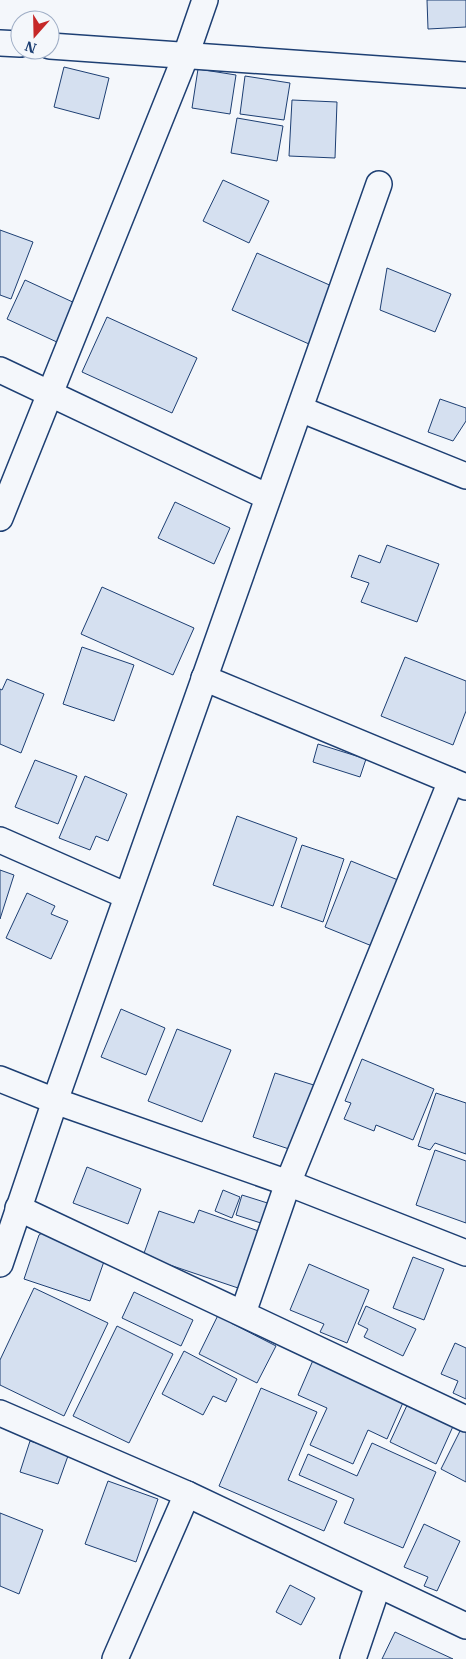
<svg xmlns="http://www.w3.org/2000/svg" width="466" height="1659" viewBox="0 0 466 1659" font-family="'IBM Plex Serif',serif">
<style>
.building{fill:#d5e0f0;stroke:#1d3f73}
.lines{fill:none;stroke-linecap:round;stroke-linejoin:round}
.minor-casing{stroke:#1d3f73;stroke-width:28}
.minor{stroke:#f4f7fb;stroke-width:25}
</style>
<rect width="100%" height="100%" fill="#f4f7fb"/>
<!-- building -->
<g class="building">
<polygon points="427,0 466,0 466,27 428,29"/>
<polygon points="64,67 109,78 99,119 54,107"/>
<polygon points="198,69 236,75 230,114 192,108"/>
<polygon points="245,76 290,83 284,120 240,114"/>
<polygon points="292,100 337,102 335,158 289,156"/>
<polygon points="237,118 283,126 277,161 231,153"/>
<polygon points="223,180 269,201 249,243 203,221"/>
<polygon points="0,230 33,242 11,299 0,295"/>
<polygon points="257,253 334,287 309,344 232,310"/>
<polygon points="387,268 451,294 435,332 380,310"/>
<polygon points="25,280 77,304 59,343 7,319"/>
<polygon points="107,317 197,358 172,413 82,372"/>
<polygon points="440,399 466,408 466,421 453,441 428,432"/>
<polygon points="175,502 230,528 214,564 158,538"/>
<polygon points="387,545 439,564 417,622 361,602 369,583 351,577 359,555 380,563"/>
<polygon points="102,587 194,628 173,675 81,634"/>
<polygon points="82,647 134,665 114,721 63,704"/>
<polygon points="405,657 466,681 466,711 453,745 381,716"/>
<polygon points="7,679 44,694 21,753 0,744 0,689 2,690"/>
<polygon points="318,744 366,759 360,777 313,762"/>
<polygon points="35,760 77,776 58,824 15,807"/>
<polygon points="85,776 127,794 108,841 96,836 90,850 59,838"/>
<polygon points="237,816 297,838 273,906 213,885"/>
<polygon points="302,845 344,859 323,922 281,907"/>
<polygon points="351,861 398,880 372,946 325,927"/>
<polygon points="0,870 14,875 0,919"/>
<polygon points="27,893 55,906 51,914 68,921 51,959 6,938"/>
<polygon points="121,1009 165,1028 146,1075 101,1057"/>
<polygon points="177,1029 231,1050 202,1122 148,1101"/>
<polygon points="362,1059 434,1089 413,1140 376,1125 374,1131 344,1119 351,1103 345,1101"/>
<polygon points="275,1073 317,1086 295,1151 253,1137"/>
<polygon points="436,1093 466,1103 466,1154 435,1143 430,1150 418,1146"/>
<polygon points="435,1150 466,1161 466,1223 416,1205"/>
<polygon points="87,1167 141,1189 128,1224 73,1203"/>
<polygon points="223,1190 240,1197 232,1218 215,1211"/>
<polygon points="242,1195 277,1206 270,1226 236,1215"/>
<polygon points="199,1210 267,1234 247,1291 143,1256 159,1211 194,1223"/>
<polygon points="45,1231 107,1253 90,1301 24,1279 39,1235"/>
<polygon points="413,1257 444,1269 424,1320 393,1308"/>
<polygon points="309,1264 369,1290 347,1343 320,1332 324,1324 290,1310"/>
<polygon points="34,1288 108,1323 64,1416 0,1385 0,1360"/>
<polygon points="134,1292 193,1320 181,1346 122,1318"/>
<polygon points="366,1306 416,1329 403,1356 364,1337 368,1329 358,1324"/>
<polygon points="222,1307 235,1314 231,1323 276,1346 257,1383 199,1354"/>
<polygon points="117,1326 173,1354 129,1443 73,1416"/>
<polygon points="455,1343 466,1348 466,1399 453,1393 458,1381 441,1374"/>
<polygon points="184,1351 237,1379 226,1402 213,1396 203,1415 162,1394"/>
<polygon points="314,1358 405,1398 387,1439 368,1430 353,1464 310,1445 327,1408 298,1395"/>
<polygon points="261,1388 317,1412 288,1480 337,1501 324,1531 219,1486"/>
<polygon points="409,1401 455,1422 436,1464 390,1442"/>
<polygon points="462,1427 466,1429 466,1482 441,1469"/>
<polygon points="30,1441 69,1453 58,1484 20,1472"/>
<polygon points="372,1443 436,1472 403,1548 344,1523 354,1499 299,1475 308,1454 357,1476"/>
<polygon points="108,1481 158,1499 136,1562 85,1544"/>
<polygon points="0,1513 43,1530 19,1594 0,1586"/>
<polygon points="424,1524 460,1541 437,1591 424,1586 428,1577 404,1567"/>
<polygon points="290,1585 315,1598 301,1625 276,1612"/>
<polygon points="395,1632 453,1659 382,1659"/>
</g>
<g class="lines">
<defs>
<g id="minor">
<polyline points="0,43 20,44"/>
<polyline points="50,46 466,75"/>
<polyline points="0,370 268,497"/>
<polyline points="300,409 466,476"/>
<polyline points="0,518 186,55 205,0"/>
<polyline points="204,678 466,787"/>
<polyline points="0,840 127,896"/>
<polyline points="0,1079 55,1101 288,1183 466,1253"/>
<polyline points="18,1208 466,1419"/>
<polyline points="0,1264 55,1101 379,184"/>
<polyline points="243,1313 288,1183 451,781"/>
<polyline points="0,1413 187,1494 466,1626"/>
<polyline points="115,1659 187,1494"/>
<polyline points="353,1659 378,1585"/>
</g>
</defs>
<!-- minor casing -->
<use href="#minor" class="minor-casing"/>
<!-- minor -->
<use href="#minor" class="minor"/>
</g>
<!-- north arrow -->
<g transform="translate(35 35) rotate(200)"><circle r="24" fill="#f4f7fb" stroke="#9eadc5"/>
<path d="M0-4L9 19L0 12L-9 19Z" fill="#c62828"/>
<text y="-8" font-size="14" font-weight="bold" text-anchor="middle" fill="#1d3f73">N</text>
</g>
</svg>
